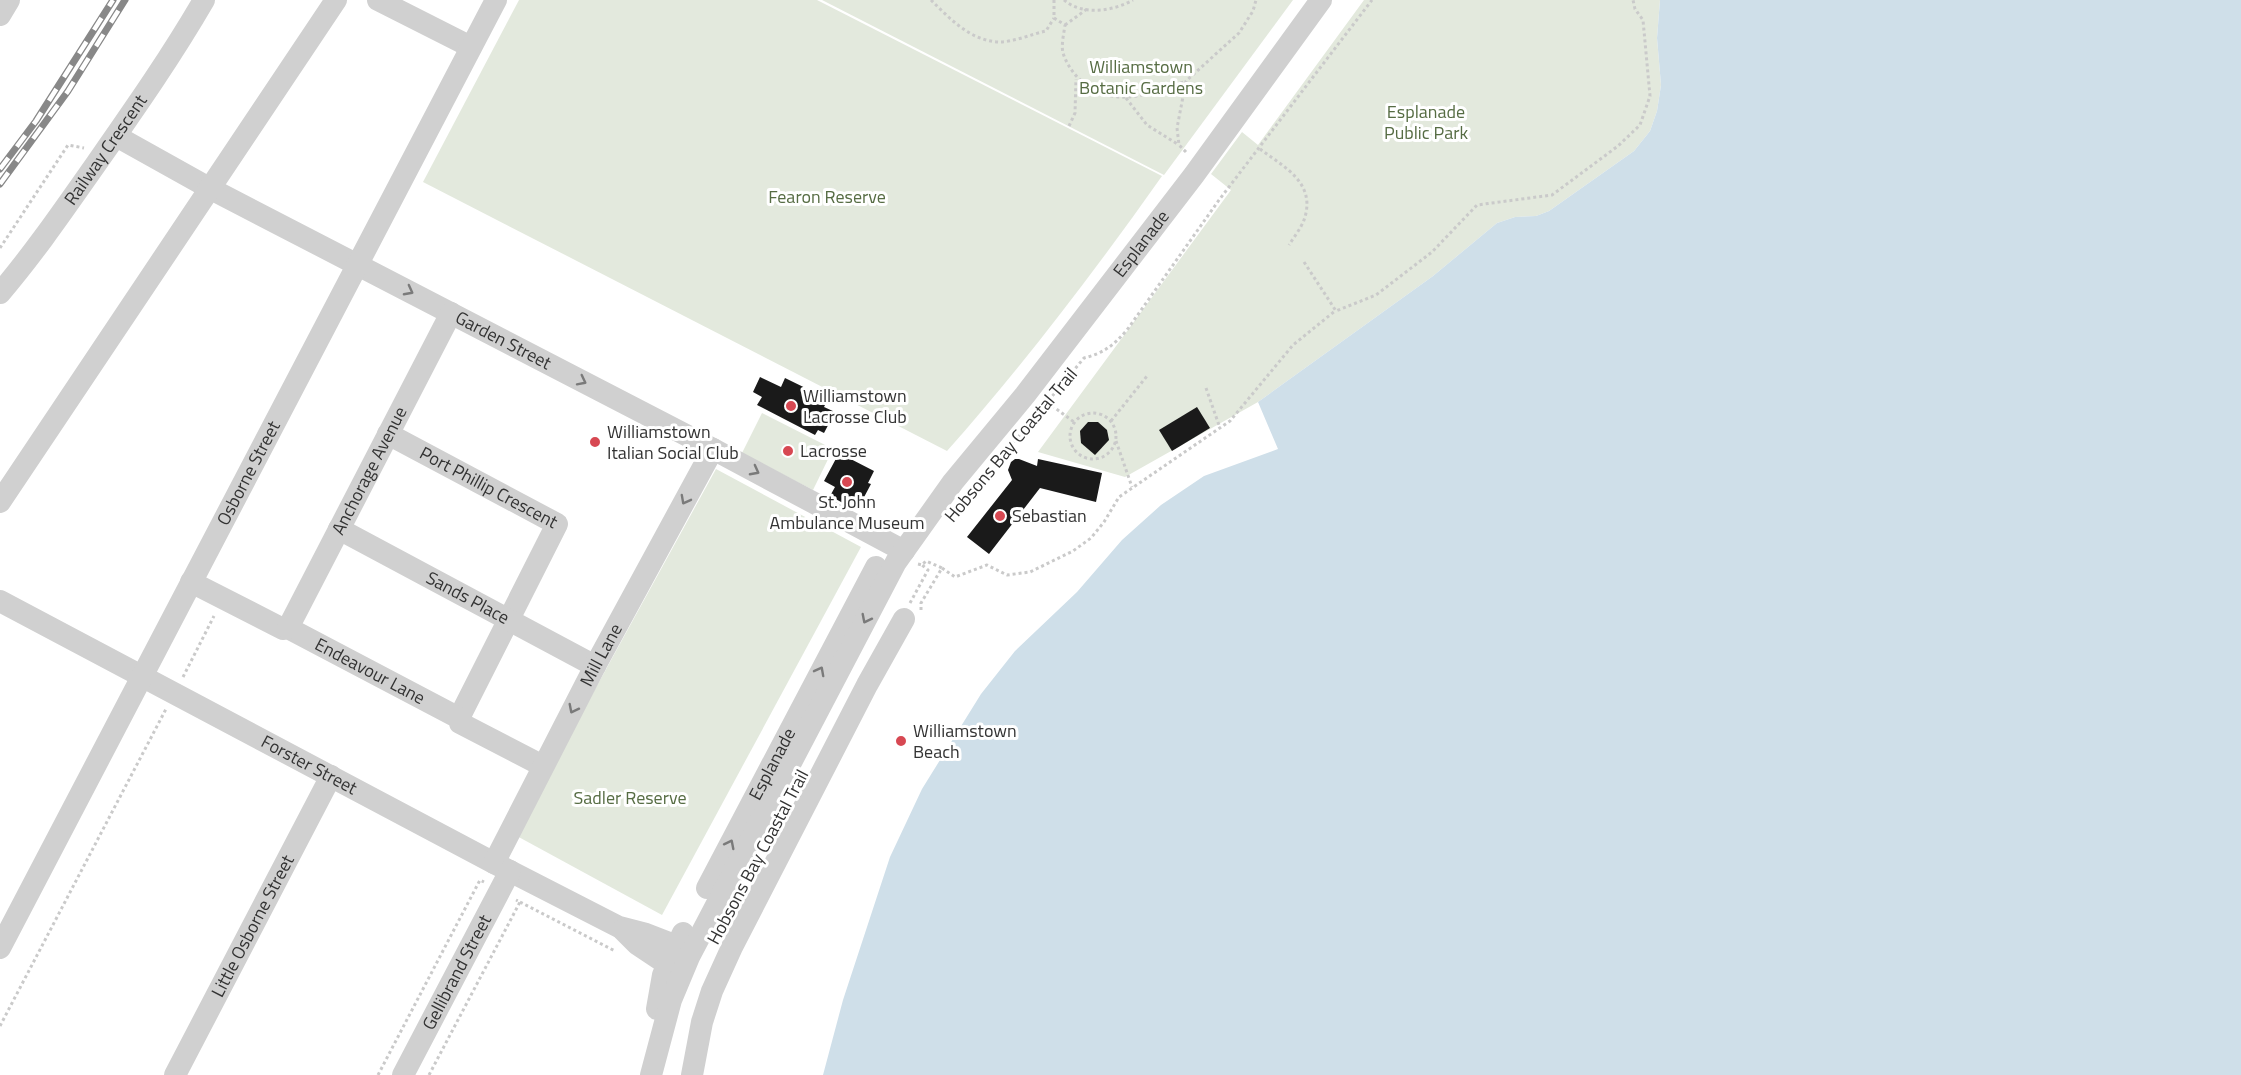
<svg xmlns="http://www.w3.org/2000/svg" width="2241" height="1075" viewBox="0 0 2241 1075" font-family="'Titillium Web',sans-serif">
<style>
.green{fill:#e3e9dd}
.water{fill:#cfdfe9}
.building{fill:#1a1a1a}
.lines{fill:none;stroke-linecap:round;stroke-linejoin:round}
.path{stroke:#cacaca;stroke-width:3;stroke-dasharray:3 3;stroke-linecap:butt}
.minor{stroke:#d0d0d0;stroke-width:22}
.rail-casing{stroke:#888;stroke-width:7}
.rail{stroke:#fff;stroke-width:4.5;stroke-dasharray:14;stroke-linecap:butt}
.oneway{stroke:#7a7a7a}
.poi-dot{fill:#d74852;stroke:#fff;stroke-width:2}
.labels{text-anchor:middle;stroke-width:6;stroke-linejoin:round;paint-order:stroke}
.park-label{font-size:18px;fill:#566c43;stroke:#fff}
.street-label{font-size:18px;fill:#333;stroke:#fff}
.poi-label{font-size:18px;fill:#333;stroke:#fff;text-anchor:start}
</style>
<rect width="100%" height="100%" fill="#fff"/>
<!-- green -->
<g class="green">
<path d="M519,0H817L1162,176C1095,271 1024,364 947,451L423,182Z"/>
<polygon points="822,0 1293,0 1164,175"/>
<polygon points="1364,0 1660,0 1657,38 1661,85 1657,111 1650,131 1634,151 1549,211 1536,216 1515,217 1497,223 1433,276 1258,402 1125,477 1038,452 1231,190 1211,174 1242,132 1258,145"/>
<polygon points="762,413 833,449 813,490 742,453"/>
<polygon points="716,469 861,547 662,915 515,835"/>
</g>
<!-- water -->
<polygon class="water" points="1660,0 2241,0 2241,1075 823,1075 843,1000 890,857 922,789 981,694 1015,651 1077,592 1122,540 1161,505 1204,476 1278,449 1258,402 1433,276 1497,223 1515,217 1536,216 1549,211 1634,151 1650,131 1657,111 1661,85 1657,38"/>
<!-- building -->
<g class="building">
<polygon points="760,377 781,387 785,378 828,399 824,407 835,412 824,433 818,430 815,435 757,405 762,397 753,392"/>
<polygon points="1197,407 1210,428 1172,451 1159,430"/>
<polygon points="1088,422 1098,422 1107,430 1109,440 1095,455 1081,443 1080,431"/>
<polygon points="839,453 874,471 868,483 871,484 862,501 859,500 854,509 830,496 835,487 824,481"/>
<polygon points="1015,459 1019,459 1037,466 1038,459 1102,473 1096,502 1040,488 989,554 967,537 1012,480 1008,470 1011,462"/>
</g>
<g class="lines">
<!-- path -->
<g class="path">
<path d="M931,0C950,19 971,41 999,42C1014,42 1032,34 1046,31L1054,18"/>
<path d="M1054,0V18L1065,25C1064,33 1061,45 1063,53C1072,80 1098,99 1127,97C1147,96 1167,88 1186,81"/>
<path d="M1064,0C1082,16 1114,11 1133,0"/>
<polyline points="1065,25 1087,9"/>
<polyline points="1126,98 1147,125 1179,145"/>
<polyline points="1069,126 1075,113 1076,79"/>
<path d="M1260,149C1284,167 1317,183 1304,220C1301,228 1294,237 1289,245"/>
<polyline points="1186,152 1179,145 1177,128 1186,81 1239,33 1253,11 1256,0"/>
<polyline points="0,248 68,145 84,148"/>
<polyline points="1304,262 1336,311 1376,295 1432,252 1477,205 1552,195 1618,146 1640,125 1650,96 1643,20 1635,9 1633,0"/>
<polyline points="1206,388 1220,428"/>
<polyline points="1047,402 1074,422"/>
<circle cx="1093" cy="436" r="23"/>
<polyline points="1111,421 1147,376"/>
<polyline points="1116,441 1132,487"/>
<path d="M1014,442L1084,358C1104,353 1114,345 1127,330L1219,200L1372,0"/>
<polyline points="918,564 922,565 926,561 942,568 921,603 921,610"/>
<polyline points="942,568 955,577 987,565 1007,575 1030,572 1073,551 1091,538 1104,522 1119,497 1230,421 1293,345 1335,311"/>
<polyline points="910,603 928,570 922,565"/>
<polyline points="183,677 214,616"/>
<polyline points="520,902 615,951"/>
<polyline points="0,1026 166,709"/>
<polyline points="378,1075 480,880 484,882"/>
<polyline points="429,1075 520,902 516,900"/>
</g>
<!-- minor -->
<g class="minor">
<polyline points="378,0 471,47"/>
<polyline points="0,15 9,0"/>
<path id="s1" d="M116,136L211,189L713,449L904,551"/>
<path id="s2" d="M0,293C35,252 65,208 96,164C133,111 171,57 204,0"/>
<path id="s3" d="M388,434L557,524L459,718"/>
<polyline points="0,502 336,0"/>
<path id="s4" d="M339,529L595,666"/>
<path id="s5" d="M191,582L283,629L288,628L459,718L460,723L543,766"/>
<path id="s6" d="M0,601L494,863L619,927L646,934L677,946"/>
<path id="s7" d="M288,628L451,313"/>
<path id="s8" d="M494,863L595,666L713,449"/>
<path id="s9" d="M707,888L876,567"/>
<polyline points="623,930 637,944 667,964"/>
<path id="s10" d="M0,948L496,0"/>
<polyline points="657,1009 663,975 683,933"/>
<path id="s11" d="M175,1075L331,776"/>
<path id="s12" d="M403,1075L510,871"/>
<path id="s13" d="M651,1075L671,1000L689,957L896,562L953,482L1025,395L1194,175L1321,0"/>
<polyline points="692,1075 702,1022 712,991 732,947 867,685 904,619"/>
</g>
<defs>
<g id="rail">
<polyline points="0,169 36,121 113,0"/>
<polyline points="0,184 68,91 125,0"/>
</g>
</defs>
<!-- rail casing -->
<use href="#rail" class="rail-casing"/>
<!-- rail -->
<use href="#rail" class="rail"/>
</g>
<!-- one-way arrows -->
<defs><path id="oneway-chevron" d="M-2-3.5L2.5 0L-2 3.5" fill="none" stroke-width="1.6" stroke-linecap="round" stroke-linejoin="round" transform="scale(1.5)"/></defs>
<g class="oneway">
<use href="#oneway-chevron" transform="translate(409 291) rotate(28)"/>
<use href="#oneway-chevron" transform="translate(582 381) rotate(27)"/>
<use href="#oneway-chevron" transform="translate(755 471) rotate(28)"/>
<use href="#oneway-chevron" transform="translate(685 500) rotate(118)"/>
<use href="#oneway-chevron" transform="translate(866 619) rotate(117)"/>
<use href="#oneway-chevron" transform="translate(820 671) rotate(-62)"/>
<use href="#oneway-chevron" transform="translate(573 709) rotate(117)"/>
<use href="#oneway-chevron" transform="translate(730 844) rotate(-63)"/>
</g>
<!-- markers -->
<g class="poi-dot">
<circle cx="791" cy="406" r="6"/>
<circle cx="595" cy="442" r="6"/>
<circle cx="788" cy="451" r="6"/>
<circle cx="847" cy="482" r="6"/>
<circle cx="1000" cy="516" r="6"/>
<circle cx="901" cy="741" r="6"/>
</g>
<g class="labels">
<!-- park labels -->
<g class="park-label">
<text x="1141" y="73">Williamstown<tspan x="1141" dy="21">Botanic Gardens</tspan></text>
<text x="1426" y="118">Esplanade<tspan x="1426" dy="21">Public Park</tspan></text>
<text x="827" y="203">Fearon Reserve</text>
<text x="630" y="804">Sadler Reserve</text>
</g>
<!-- street labels -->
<g class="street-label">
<text dy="6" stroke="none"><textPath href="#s2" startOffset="178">Railway Crescent</textPath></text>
<text dy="6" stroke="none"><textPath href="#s13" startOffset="972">Esplanade</textPath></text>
<text dy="6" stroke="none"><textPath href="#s1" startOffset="438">Garden Street</textPath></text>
<text transform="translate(1011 445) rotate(-50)" y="6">Hobsons Bay Coastal Trail</text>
<text dy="6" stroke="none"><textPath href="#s7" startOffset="177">Anchorage Avenue</textPath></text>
<text dy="6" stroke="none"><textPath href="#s10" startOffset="536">Osborne Street</textPath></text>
<text dy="6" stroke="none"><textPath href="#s3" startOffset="114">Port Phillip Crescent</textPath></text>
<text dy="6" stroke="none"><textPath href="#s4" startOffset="146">Sands Place</textPath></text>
<text dy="6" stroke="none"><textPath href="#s8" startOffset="234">Mill Lane</textPath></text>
<text dy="6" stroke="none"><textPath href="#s5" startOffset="201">Endeavour Lane</textPath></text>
<text dy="6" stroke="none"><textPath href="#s9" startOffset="140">Esplanade</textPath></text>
<text dy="6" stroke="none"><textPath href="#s6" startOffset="350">Forster Street</textPath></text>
<text transform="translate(758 857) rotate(-62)" y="6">Hobsons Bay Coastal Trail</text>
<text dy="6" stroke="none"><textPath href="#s11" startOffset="168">Little Osborne Street</textPath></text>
<text dy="6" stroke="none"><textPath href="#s12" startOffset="116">Gellibrand Street</textPath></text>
</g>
<!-- poi labels -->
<g class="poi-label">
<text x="803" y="402">Williamstown<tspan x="803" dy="21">Lacrosse Club</tspan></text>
<text x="607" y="438">Williamstown<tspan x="607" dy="21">Italian Social Club</tspan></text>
<text x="800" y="457">Lacrosse</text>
<text x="847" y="508" text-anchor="middle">St. John<tspan x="847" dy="21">Ambulance Museum</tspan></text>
<text x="1012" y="522">Sebastian</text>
<text x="913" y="737">Williamstown<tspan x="913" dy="21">Beach</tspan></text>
</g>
</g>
</svg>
